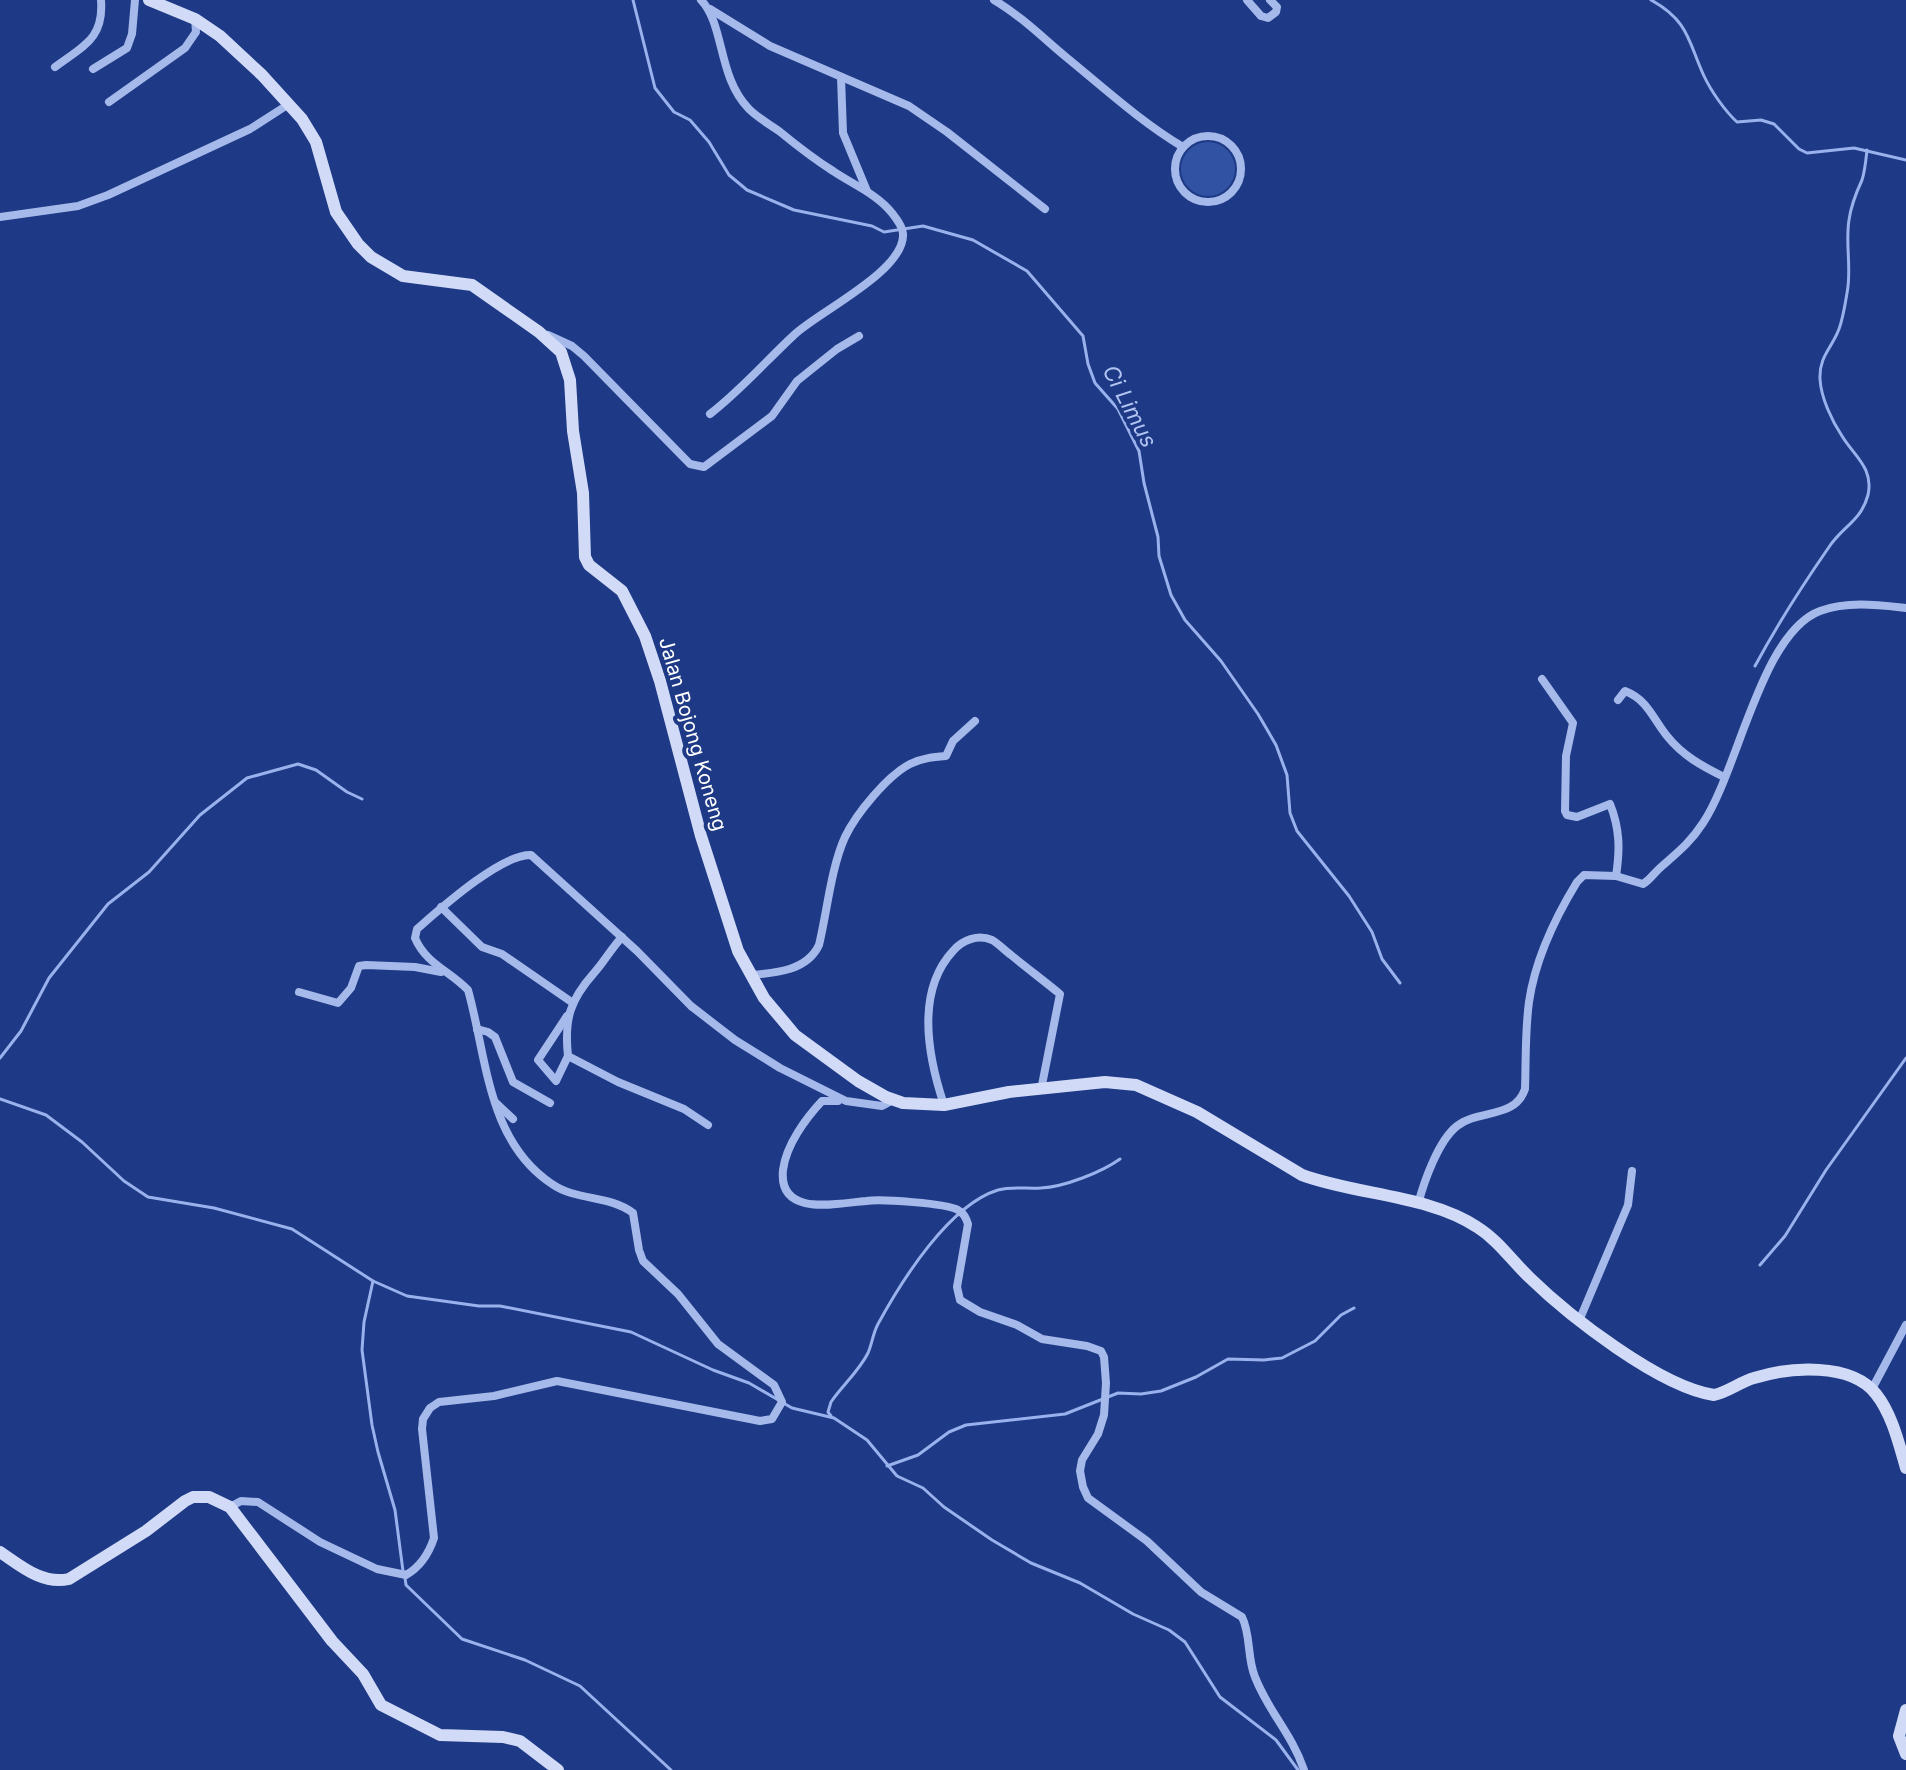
<svg xmlns="http://www.w3.org/2000/svg" width="1906" height="1770" viewBox="0 0 1906 1770" font-family="Inter,sans-serif">
<style>
.green{fill:#3152a3}
.lines{fill:none;stroke-linecap:round;stroke-linejoin:round}
.stream{stroke:#99b1ec;stroke-width:3}
.street{stroke:#a5b9ea;stroke-width:8}
.secondary{stroke:#d1dbf8;stroke-width:12}
.labels{text-anchor:middle;stroke-width:8;stroke-linejoin:round;paint-order:stroke}
.street-label{font-size:20px;fill:#fff;stroke:#1e3985}
.water-label{font-size:22px;font-style:italic;fill:#b1c4f2;stroke:#1e3985}
</style>
<rect width="100%" height="100%" fill="#1e3985"/>
<!-- green -->
<circle class="green" cx="1208" cy="169" r="27"/>
<g class="lines">
<!-- stream -->
<g class="stream">
<polyline points="633,0 655,88 674,112 690,120 709,142 729,175 747,190 794,210 872,226 884,232 923,226 973,240 1027,271 1083,336 1088,364 1095,383 1118,409 1139,451 1144,483 1158,537 1159,556 1171,595 1185,620 1221,661 1258,714 1276,745 1287,775 1290,813 1297,831 1349,896 1372,932 1382,959 1400,983"/>
<path d="M1651,0C1689,21 1688,41 1704,76C1711,91 1725,111 1737,122L1761,120L1774,124L1799,149L1807,153L1854,148L1906,160"/>
<path d="M1755,666C1777,625 1802,586 1829,547C1843,526 1861,521 1868,495C1874,468 1854,456 1842,436C1832,421 1821,398 1820,379C1819,356 1832,348 1839,329C1843,318 1845,305 1847,293C1852,269 1845,244 1849,220C1851,205 1856,193 1862,180C1865,171 1866,159 1867,150"/>
<polyline points="0,1058 21,1031 49,978 108,904 149,872 200,815 247,778 298,764 316,770 347,792 362,799"/>
<polyline points="0,1099 46,1115 82,1142 124,1181 148,1197 214,1208 292,1229 373,1281 407,1296 479,1306 500,1306 631,1332 713,1370 749,1383 792,1408 834,1418 867,1440 897,1476 923,1488 944,1507 992,1540 1031,1563 1080,1583 1133,1614 1169,1630 1185,1642 1220,1697 1276,1740 1298,1770"/>
<polyline points="1760,1265 1785,1236 1826,1170 1906,1058"/>
<polyline points="373,1281 364,1322 362,1350 372,1425 378,1452 395,1510 403,1571"/>
<path d="M831,1416L828,1412L831,1402C842,1386 859,1371 868,1353C872,1344 873,1333 878,1324C902,1280 949,1205 998,1190C1011,1186 1027,1189 1041,1188C1064,1187 1102,1172 1120,1159"/>
<polyline points="887,1466 918,1455 949,1432 966,1425 1065,1414 1118,1393 1141,1394 1161,1391 1196,1377 1228,1359 1264,1360 1282,1358 1315,1341 1341,1315 1354,1308"/>
<polyline points="405,1578 406,1585 462,1639 525,1660 580,1686 671,1770"/>
</g>
<!-- street -->
<g class="street">
<path d="M701,0C725,25 717,76 749,109C758,118 769,124 779,131C796,145 814,159 833,171C852,184 877,194 892,213C896,218 903,227 903,234C905,271 818,312 794,335C766,361 741,390 710,414"/>
<path d="M994,0C1021,16 1042,37 1066,57C1104,88 1141,122 1183,147"/>
<polyline points="1247,0 1261,16 1268,18 1276,12 1277,7 1270,0"/>
<polyline points="710,9 770,46 909,106 947,132 1045,209"/>
<path d="M55,67C83,46 104,39 101,0"/>
<polyline points="93,69 127,48 132,34 135,0"/>
<polyline points="841,77 843,133 867,191"/>
<polyline points="109,102 185,48 196,32 195,19"/>
<circle cx="1208" cy="169" r="33"/>
<polyline points="0,217 78,206 108,195 250,129 289,104"/>
<polyline points="548,335 572,346 584,356 690,464 704,467 772,416 797,381 837,349 859,336"/>
<path d="M1542,679L1573,723L1566,756L1565,811L1567,815L1577,817L1610,804C1620,829 1620,850 1616,876"/>
<path d="M1618,700L1625,691C1648,700 1653,719 1667,736C1683,756 1702,766 1724,777"/>
<polyline points="441,907 482,947 502,954 573,1003"/>
<path d="M622,937C611,949 604,962 594,973C570,1000 564,1019 568,1056L618,1082L684,1109L708,1125"/>
<path d="M750,975C775,973 807,971 819,945C827,912 831,868 845,837C856,814 887,776 910,764C922,758 934,757 946,756L953,741L975,721"/>
<polyline points="299,992 338,1003 351,988 359,966 366,965 415,967 441,972"/>
<polyline points="567,1016 538,1060 556,1081 568,1056"/>
<polyline points="477,1029 488,1032 495,1037 513,1082 550,1103"/>
<path d="M838,1101H822C806,1118 786,1145 783,1170C778,1218 839,1203 866,1201C881,1199 946,1203 958,1210C964,1213 966,1218 968,1224L957,1287L960,1300L980,1312L1017,1325L1042,1339L1087,1346L1101,1351L1104,1357L1106,1383L1104,1415L1098,1434L1082,1460L1080,1471L1083,1487L1088,1498L1147,1541L1201,1592L1242,1617C1251,1635 1247,1658 1255,1677C1268,1711 1292,1734 1304,1770"/>
<polyline points="496,1103 513,1119"/>
<path d="M944,1105C928,1057 915,992 953,951C962,940 978,934 992,940C998,943 1005,951 1011,955C1027,968 1044,981 1060,994L1041,1090"/>
<path d="M1418,1204C1424,1182 1438,1141 1457,1126C1479,1109 1515,1119 1525,1089C1526,1060 1525,1031 1529,1002C1535,960 1555,918 1577,882L1584,875L1616,876L1643,884C1650,880 1654,873 1661,867C1678,852 1690,843 1703,823C1738,771 1761,633 1820,611C1848,601 1878,605 1906,608"/>
<polyline points="1579,1321 1628,1205 1632,1171"/>
<polyline points="1872,1389 1906,1325"/>
<path d="M230,1507L241,1501L258,1502L320,1542L377,1569L406,1575C420,1567 429,1553 434,1538L422,1429L423,1419L430,1408L439,1402L494,1396L557,1381L760,1421L772,1419L782,1402L774,1385L718,1344L678,1294L643,1261L639,1250L633,1213C610,1195 576,1201 552,1184C487,1141 487,1057 468,990C450,971 426,964 415,938L417,929C440,909 501,854 531,855L637,951L691,1006L735,1040L780,1068L846,1101L882,1106L893,1100"/>
</g>
<!-- secondary -->
<g class="secondary">
<path d="M149,0L195,19L220,36L262,75L302,119L316,142L336,212L358,244L371,257L403,276L472,285L539,332L561,352L570,380L573,431L583,493L585,557L589,565L622,591L645,636L660,681L701,836L738,951L764,998L795,1035L858,1081L886,1097L903,1103L944,1105L1009,1092L1105,1082L1136,1085L1197,1112L1302,1175C1356,1195 1429,1195 1477,1227C1498,1240 1512,1261 1530,1278C1569,1316 1660,1387 1714,1395C1728,1392 1740,1382 1754,1378C1789,1367 1851,1362 1876,1394C1892,1414 1899,1444 1906,1468"/>
<path d="M0,1552C21,1566 42,1585 69,1579L146,1531L185,1501L193,1497H209L230,1507L332,1641L363,1674L381,1705L440,1735L503,1737L520,1741L558,1770"/>
<polyline points="1906,1710 1899,1736 1906,1754"/>
</g>
</g>
<g class="labels">
<!-- street labels -->
<g class="street-label">
<text transform="translate(693 734) rotate(74)" y="7">Jalan Bojong Koneng</text>
</g>
<!-- water labels -->
<g class="water-label">
<text transform="translate(1130 406) rotate(62)" y="8">Ci Limus</text>
</g>
</g>
</svg>
